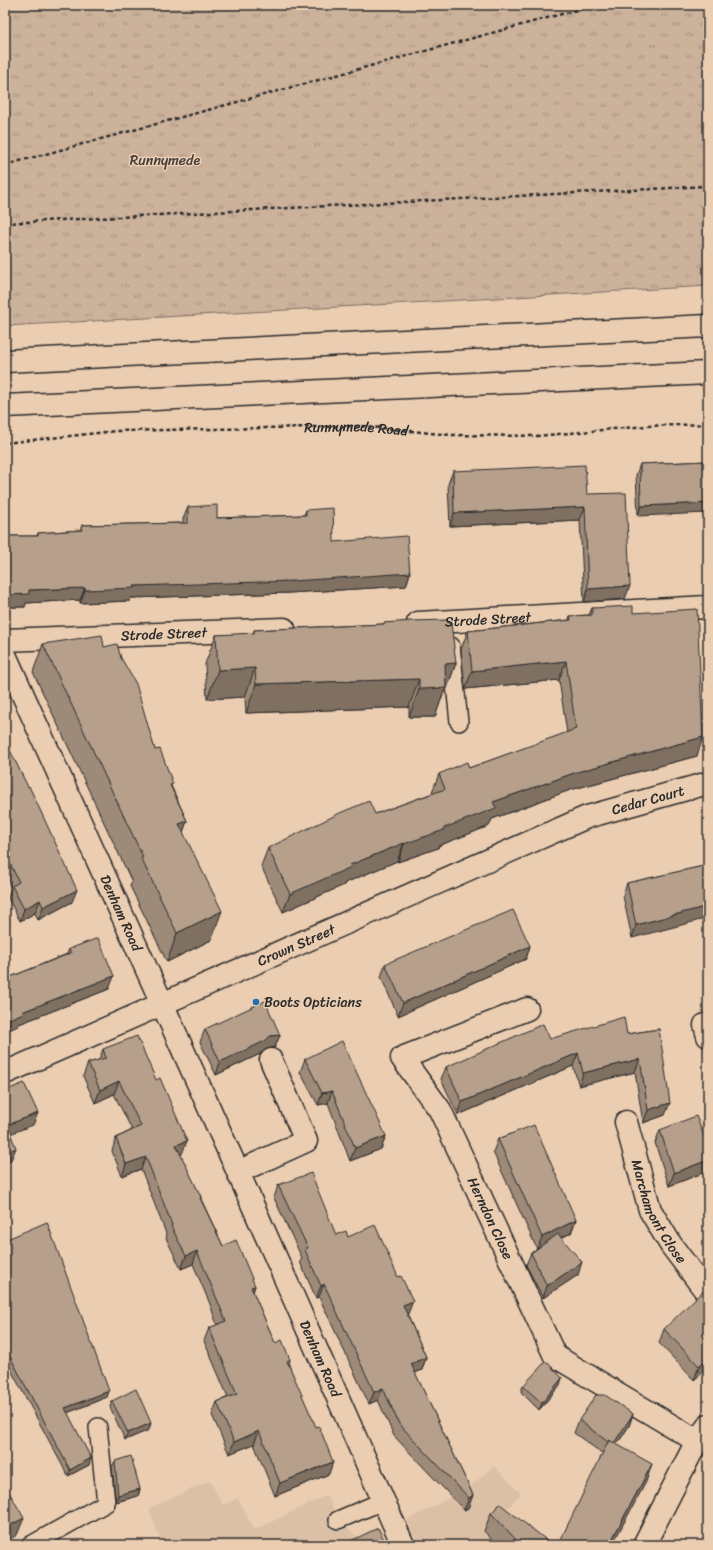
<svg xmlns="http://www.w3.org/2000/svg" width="713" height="1550" viewBox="0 0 713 1550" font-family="Sriracha,sans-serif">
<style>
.built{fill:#dbc0a6}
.park{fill:url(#park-tufts);stroke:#7c6e63}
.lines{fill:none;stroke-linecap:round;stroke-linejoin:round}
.lane-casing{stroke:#2b2b2b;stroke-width:20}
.street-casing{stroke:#2b2b2b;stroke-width:25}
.secondary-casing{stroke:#2b2b2b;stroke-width:25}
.primary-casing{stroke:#2b2b2b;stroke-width:25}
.path{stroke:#2b2b2b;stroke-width:2.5;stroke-dasharray:4 3;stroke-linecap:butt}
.lane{stroke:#ebcdb1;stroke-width:17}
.street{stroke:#ebcdb1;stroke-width:22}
.secondary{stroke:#ebcdb1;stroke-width:22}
.primary{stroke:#ebcdb1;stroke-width:22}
.wall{fill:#9d8a78;stroke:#2b2b2b}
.shaded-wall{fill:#7f7062;stroke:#2b2b2b}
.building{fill:#b6a08c;stroke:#2b2b2b}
.poi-dot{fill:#1f6fb2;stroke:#ebcdb1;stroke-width:1.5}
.labels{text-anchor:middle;stroke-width:3;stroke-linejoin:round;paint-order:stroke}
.park-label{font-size:14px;fill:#433f3c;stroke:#ebcdb1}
.street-label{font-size:14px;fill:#2b2b2b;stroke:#ebcdb1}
.poi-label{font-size:14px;fill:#2b2b2b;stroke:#ebcdb1;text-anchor:start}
</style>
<defs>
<pattern id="park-tufts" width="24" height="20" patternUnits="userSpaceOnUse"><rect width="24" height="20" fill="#ccb29b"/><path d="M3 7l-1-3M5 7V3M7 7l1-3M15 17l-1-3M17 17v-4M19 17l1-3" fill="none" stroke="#a6917f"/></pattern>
</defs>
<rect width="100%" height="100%" fill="#ebcdb1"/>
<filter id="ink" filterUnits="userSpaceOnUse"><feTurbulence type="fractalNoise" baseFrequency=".025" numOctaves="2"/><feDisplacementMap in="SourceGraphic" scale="8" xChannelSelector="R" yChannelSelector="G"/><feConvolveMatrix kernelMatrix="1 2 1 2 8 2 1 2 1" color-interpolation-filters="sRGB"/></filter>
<g filter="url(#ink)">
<!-- built -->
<g class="built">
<polygon points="494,1466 521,1494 494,1522 523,1545 375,1545 409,1519 466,1490"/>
<polygon points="210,1481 223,1505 238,1498 254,1530 327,1495 338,1520 367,1545 162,1545 149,1508"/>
</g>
<!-- park -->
<polygon class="park" points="5,5 708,5 708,286 5,326"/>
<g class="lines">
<defs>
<g id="lane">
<polyline points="451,646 459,722"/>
<polyline points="338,1520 383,1501"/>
<polyline points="31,1545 106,1503 98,1427"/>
</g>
<g id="street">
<path id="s2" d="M418,623L707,607"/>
<path id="s3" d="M5,640L284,629"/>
<path id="s4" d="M5,655L238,1172L403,1545"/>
<path id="s5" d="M527,1009L402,1058L440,1110L555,1356L697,1441"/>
<polyline points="708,1024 705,1025 708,1036"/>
<path id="s6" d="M5,1073L587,817L708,783"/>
<path id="s7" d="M626,1122L650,1210L671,1245L708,1294"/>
<polyline points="238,1172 306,1141 271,1060"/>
</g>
<polyline id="secondary" points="644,1545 697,1441 708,1426"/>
<g id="primary">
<polyline points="5,361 708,326"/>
<polyline points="5,406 708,373"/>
</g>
</defs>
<!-- lane casing -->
<use href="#lane" class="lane-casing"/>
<!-- street casing -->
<use href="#street" class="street-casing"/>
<!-- secondary casing -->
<use href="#secondary" class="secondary-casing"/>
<!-- primary casing -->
<use href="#primary" class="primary-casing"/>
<!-- path -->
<g class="path">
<polyline points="5,165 595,5"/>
<polyline points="5,223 708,186"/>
<path id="s1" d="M5,443L116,431L361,426L451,435L537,436L646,426L708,424"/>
</g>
<!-- lane -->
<use href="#lane" class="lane"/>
<!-- street -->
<use href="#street" class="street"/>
<!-- secondary -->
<use href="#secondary" class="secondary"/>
<!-- primary -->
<use href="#primary" class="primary"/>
</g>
<!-- wall -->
<g class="wall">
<polygon points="708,461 638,516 636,475 640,464"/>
<polygon points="453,471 587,494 625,599 584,602 580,520 450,526 448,484"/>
<polygon points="188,507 217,518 304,515 306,510 334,542 410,573 406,586 289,593 131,598 130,601 80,603 80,600 26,603 25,607 5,607 5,536 37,536 38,533 80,530 82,525 183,523 183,519"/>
<polygon points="592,608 633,613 697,756 570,790 492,819 489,826 438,846 438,848 398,862 397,861 345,883 344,885 283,912 261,866 268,848 375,814 433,793 432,792 439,774 469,768 567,733 559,680 465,689 461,649 468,631 569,620 570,616 589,615"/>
<polygon points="384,623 448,623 456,663 446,691 444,691 435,717 409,717 409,707 246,713 245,697 207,699 205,664 216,635 253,634 254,630 383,624"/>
<polygon points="43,644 104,647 121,658 155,750 187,821 183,832 211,940 167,962 130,886 132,882 33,672"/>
<polygon points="5,740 72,902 38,920 35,913 20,921 8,898 11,888 5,875"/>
<polygon points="708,865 632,938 623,896 627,883"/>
<polygon points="530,946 526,959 398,1016 381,977 385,964"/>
<polygon points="69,949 114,976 109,989 19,1024 18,1026 8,978 67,954"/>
<polygon points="205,1029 280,1035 275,1047 266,1049 260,1054 216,1075 200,1042"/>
<polygon points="659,1029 665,1115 643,1123 635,1072 579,1086 573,1066 458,1115 441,1079 446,1067 550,1039 627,1034"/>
<polygon points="103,1049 182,1154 180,1155 201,1197 201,1199 223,1246 255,1286 253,1292 275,1343 290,1360 289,1365 329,1474 275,1496 254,1444 229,1454 212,1415 217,1402 228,1397 204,1341 209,1328 217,1325 210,1304 193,1264 181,1269 166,1238 167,1236 141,1169 122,1176 112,1151 116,1138 132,1130 114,1094 95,1103 83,1076 88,1063 99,1060"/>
<polygon points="305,1059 386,1136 381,1149 350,1161 328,1103 318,1105 300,1072"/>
<polygon points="660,1130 708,1146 708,1171 669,1186 655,1143"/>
<polygon points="498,1139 576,1220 571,1233 561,1238 578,1275 543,1298 526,1265 531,1253 537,1249 493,1152"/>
<polygon points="278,1185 336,1235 348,1237 408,1314 407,1314 426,1357 422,1370 415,1373 473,1495 468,1508 464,1510 394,1436 378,1400 369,1404 319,1297 316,1298 300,1262 302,1258 274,1198"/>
<polygon points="5,1240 109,1391 107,1397 67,1413 89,1465 68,1476 5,1359"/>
<polygon points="664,1329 708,1367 694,1380 659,1343"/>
<polygon points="560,1385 539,1410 521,1392 523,1386"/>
<polygon points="112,1401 149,1430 125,1440 110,1407"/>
<polygon points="633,1414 629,1426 617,1444 646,1482 603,1454 574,1433 579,1420"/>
<polygon points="115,1461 140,1489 138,1496 116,1502 112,1467"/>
<polygon points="491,1513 553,1545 497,1545 484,1531"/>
</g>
<!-- shaded-wall -->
<g class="shaded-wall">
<polygon points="708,503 708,513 638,516 641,506"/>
<polygon points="585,507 580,520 450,526 454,513"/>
<polygon points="410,573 406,586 289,593 131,598 130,601 80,603 85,590 134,586"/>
<polygon points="630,586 625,599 584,602 588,589"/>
<polygon points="85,588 80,600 26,603 25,607 5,607 5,595 29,590"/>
<polygon points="566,661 559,680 465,689 472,671"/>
<polygon points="456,663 446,691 444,691 435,717 409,717 419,689 445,664"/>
<polygon points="255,668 245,697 207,699 218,670"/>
<polygon points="419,679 409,707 246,713 256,684"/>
<polygon points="703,737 697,756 570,790 492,819 489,826 438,846 438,848 398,862 404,844 493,802 577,772"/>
<polygon points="187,821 177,849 179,824"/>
<polygon points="404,843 397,861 345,883 344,885 283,912 290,894 350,865"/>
<polygon points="77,890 72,902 38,920 43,907"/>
<polygon points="40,900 35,913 20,921 24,909"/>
<polygon points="708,906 708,918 632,938 636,925"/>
<polygon points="222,911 211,940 167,962 177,933"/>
<polygon points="530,946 526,959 398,1016 403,1003"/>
<polygon points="114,976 109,989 19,1024 18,1026 5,1032 5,1021 22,1012"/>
<polygon points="280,1035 275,1047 266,1049 260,1054 216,1075 220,1062 270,1036"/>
<polygon points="578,1053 573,1066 458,1115 462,1102"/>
<polygon points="640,1059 635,1072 579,1086 583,1073"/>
<polygon points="119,1081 114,1094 95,1103 100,1090"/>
<polygon points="332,1091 328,1103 318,1105 322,1093"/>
<polygon points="670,1103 665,1115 643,1123 648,1110"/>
<polygon points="38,1113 33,1125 5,1136 7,1125"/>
<polygon points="386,1136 381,1149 350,1161 355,1148"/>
<polygon points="187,1141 182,1154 171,1158 176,1145"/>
<polygon points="16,1148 11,1160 5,1163 5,1153"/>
<polygon points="146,1157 141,1169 122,1176 126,1164"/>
<polygon points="708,1160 708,1171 669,1186 674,1173"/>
<polygon points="576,1220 571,1233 537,1249 542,1237"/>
<polygon points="197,1251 193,1264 181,1269 186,1256"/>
<polygon points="582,1262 578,1275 543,1298 547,1286"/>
<polygon points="324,1284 319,1297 316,1298 321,1286"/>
<polygon points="255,1286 251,1298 251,1287"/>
<polygon points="413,1301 408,1314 398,1318 403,1305"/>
<polygon points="426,1357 422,1370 406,1377 411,1364"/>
<polygon points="708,1358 708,1367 694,1380 699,1366"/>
<polygon points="562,1378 560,1385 539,1410 542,1403"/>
<polygon points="383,1388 378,1400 369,1404 374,1392"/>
<polygon points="109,1391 107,1397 62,1415 65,1408"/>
<polygon points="633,1414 629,1426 608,1458 612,1445"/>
<polygon points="151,1423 149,1430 125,1440 128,1433"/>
<polygon points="259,1431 254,1444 229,1454 234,1442"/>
<polygon points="91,1458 89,1465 68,1476 70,1470"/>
<polygon points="333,1462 329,1474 275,1496 280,1483"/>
<polygon points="652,1464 646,1482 612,1545 609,1545"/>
<polygon points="140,1489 138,1496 116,1502 118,1495"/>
<polygon points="473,1495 468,1508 464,1510 469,1498"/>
<polygon points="24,1518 17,1535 5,1542 5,1528"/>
</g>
<!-- building -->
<g class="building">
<polygon points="708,461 708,503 641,506 640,464"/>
<polygon points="585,465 587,494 626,493 630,586 588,589 585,507 454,513 453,471"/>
<polygon points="217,505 217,518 306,515 306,510 333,508 334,542 407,536 410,573 293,581 134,586 134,588 85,590 85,588 29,590 29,594 5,595 5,536 38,536 38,533 82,530 82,525 188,523 188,507"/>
<polygon points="633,606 633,613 697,609 703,737 577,772 493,802 496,808 444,828 444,830 404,844 404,843 350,865 351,867 290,894 268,848 342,812 369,801 375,814 445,789 439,774 467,762 469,768 576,729 566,661 472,671 468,631 571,620 570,616 592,615 592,608"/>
<polygon points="448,620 448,623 451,623 456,663 445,664 446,688 419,689 419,679 256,684 255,668 218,670 216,635 254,633 254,630 384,624 384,623 411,621"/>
<polygon points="102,635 104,647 117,644 121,658 136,684 155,750 160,749 173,784 170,785 187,821 179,824 222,911 177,933 141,858 143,857 43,644"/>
<polygon points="5,740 28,787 29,786 77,890 43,907 40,900 24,909 12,886 19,882 5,853"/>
<polygon points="708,865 708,906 636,925 627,883"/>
<polygon points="513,910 530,946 403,1003 385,964"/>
<polygon points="98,938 114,976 22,1012 23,1013 5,1021 5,974 6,974 8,978 71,953 69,949"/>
<polygon points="265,1001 280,1035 270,1036 265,1041 220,1062 205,1029"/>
<polygon points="624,1017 627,1034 659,1029 670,1103 648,1110 640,1059 583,1073 578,1053 462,1102 446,1067 543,1024 550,1039"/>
<polygon points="137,1036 156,1080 160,1078 187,1141 176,1145 201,1197 200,1198 223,1246 236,1240 255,1286 251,1287 275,1343 282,1340 290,1360 287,1361 316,1427 319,1426 333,1462 280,1483 259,1431 234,1442 217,1402 237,1394 209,1328 226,1321 214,1292 197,1251 186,1256 171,1226 172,1225 146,1157 126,1164 116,1138 141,1126 119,1081 100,1090 88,1063 106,1058 103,1049"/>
<polygon points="342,1041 386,1136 355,1148 332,1091 322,1093 305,1059"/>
<polygon points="24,1083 38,1113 7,1125 16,1148 5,1153 5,1091"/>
<polygon points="696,1116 708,1146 708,1160 674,1173 660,1130"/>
<polygon points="534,1125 576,1220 542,1237 498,1139"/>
<polygon points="311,1173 336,1235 346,1231 348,1237 375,1225 398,1277 401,1276 413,1301 403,1305 426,1357 411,1364 473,1495 469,1498 399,1424 383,1388 374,1392 324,1284 321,1286 305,1250 308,1248 278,1185"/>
<polygon points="47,1222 109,1391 65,1408 91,1458 70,1470 5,1347 5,1240"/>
<polygon points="558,1234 582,1262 547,1286 531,1253"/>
<polygon points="705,1289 708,1291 708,1358 699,1366 664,1329"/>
<polygon points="546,1361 562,1378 542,1403 523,1386"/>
<polygon points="136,1389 151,1423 128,1433 112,1401"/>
<polygon points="596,1395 605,1395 633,1414 614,1443 609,1440 608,1442 579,1420"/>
<polygon points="609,1440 652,1464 609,1545 558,1545"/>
<polygon points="131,1456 140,1489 118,1495 115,1461"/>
<polygon points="6,1487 24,1518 5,1528 5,1488"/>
<polygon points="500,1504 553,1545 521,1545 491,1513"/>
<polygon points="378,1528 387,1545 342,1545"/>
</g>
</g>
<!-- markers -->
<circle class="poi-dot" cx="256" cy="1002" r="4"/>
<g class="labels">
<!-- park labels -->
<g class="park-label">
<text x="165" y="165">Runnymede</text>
</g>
<!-- street labels -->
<g class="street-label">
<text dy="5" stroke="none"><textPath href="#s1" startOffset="352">Runnymede Road</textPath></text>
<text dy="5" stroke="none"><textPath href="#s2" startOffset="70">Strode Street</textPath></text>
<text dy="5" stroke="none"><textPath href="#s3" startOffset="159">Strode Street</textPath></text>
<text dy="5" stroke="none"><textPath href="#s6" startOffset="699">Cedar Court</textPath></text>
<text dy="5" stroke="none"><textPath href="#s4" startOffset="283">Denham Road</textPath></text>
<text dy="5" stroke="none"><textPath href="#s6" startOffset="318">Crown Street</textPath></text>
<text dy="5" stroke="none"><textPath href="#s7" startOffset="96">Marchamont Close</textPath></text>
<text dy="5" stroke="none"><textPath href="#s5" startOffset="318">Herndon Close</textPath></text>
<text dy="5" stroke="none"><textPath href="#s4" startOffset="771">Denham Road</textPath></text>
</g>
<!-- poi labels -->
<g class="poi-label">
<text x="264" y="1007">Boots Opticians</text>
</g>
</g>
<!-- margin -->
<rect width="713" height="1550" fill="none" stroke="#ebcdb1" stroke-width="20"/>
<rect x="10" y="10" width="693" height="1530" fill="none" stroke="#2b2b2b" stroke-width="1.5" filter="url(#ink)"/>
</svg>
